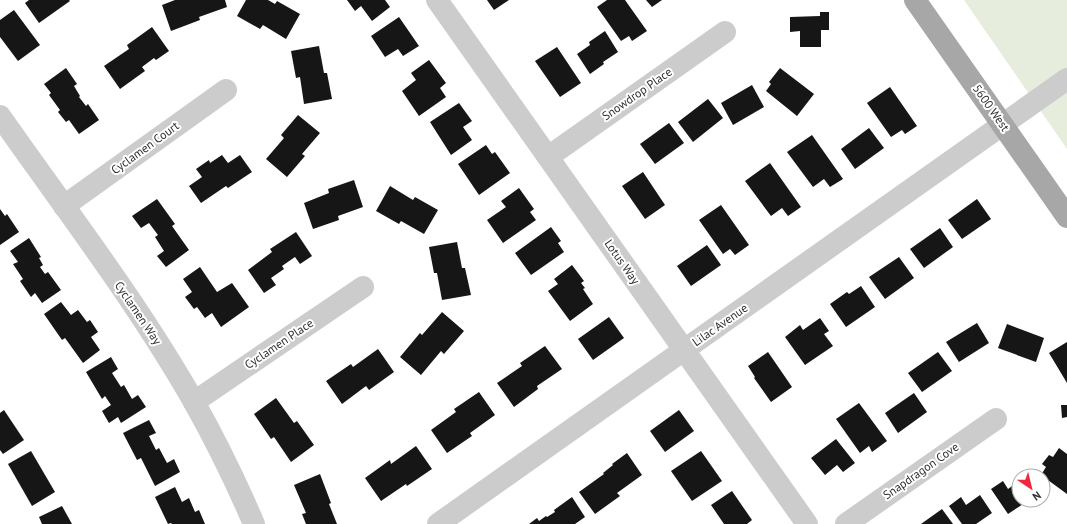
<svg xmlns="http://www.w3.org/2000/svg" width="1067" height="524" viewBox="0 0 1067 524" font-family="'PT Sans',sans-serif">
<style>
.green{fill:#e6eddc}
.building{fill:#161616}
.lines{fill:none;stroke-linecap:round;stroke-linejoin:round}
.minor{stroke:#ccc;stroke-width:22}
.major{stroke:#a7a7a7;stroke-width:22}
.labels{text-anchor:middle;stroke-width:4;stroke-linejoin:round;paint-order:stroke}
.street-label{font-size:12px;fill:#2f2f2f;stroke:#fff}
</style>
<rect width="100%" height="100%" fill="#fff"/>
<!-- green -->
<polygon class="green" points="964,0 1067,0 1067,149"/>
<!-- building -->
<g class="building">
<polygon points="29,0 69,0 70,1 39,23 25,3"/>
<polygon points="175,0 225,0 227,7 199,17 200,20 171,31 162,5"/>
<polygon points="246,0 268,0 275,4 277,1 300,14 286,39 263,25 260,29 237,16"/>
<polygon points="347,0 385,0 390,7 372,21 361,6 355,11"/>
<polygon points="487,0 509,0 494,10"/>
<polygon points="607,0 625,0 647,31 632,41 629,36 621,41 597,7"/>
<polygon points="646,0 662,0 652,7"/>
<polygon points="14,10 40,45 18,61 0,37 0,20"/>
<polygon points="820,12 829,12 829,30 821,30 821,47 800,47 800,31 790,32 790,17 820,16"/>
<polygon points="399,17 419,46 403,56 398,49 385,57 371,36"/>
<polygon points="152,27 169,51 156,60 154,58 142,67 145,71 120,89 104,66 129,49 127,45"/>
<polygon points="605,31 618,52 603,62 604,64 590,74 577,54 590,45 589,42"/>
<polygon points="319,46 324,73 327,73 332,99 304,104 300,77 296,78 291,51"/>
<polygon points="557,47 581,83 560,97 535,61"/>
<polygon points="429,60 446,83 440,88 446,97 419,116 402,91 416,80 411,73"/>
<polygon points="66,68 77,84 74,86 80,96 79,97 86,106 88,104 99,120 79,134 69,120 66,122 58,112 60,110 49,95 51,93 44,84"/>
<polygon points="780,68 814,94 797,116 766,91 771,84 769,82"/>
<polygon points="752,85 764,107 733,125 721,103"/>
<polygon points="890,87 917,126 905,134 902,130 891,137 867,103"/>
<polygon points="708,99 723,118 693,142 678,122"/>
<polygon points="459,103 472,121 463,127 472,140 451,155 430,122"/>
<polygon points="298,115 320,133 302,154 305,156 287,177 266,159 284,138 281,135"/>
<polygon points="669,123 684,143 655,164 640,144"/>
<polygon points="869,128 884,148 855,169 841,149"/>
<polygon points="812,135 843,179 830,187 824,179 813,187 787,152"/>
<polygon points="486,145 492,154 495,152 510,173 479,195 458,164"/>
<polygon points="222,155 228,163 240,155 252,172 228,188 226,186 201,203 189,186 202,177 196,169 209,160 210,163"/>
<polygon points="770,163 801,207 788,216 782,208 771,216 745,181"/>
<polygon points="643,172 665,205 645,219 622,186"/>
<polygon points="354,180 363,207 338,216 339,220 313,229 304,203 329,193 328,189"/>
<polygon points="390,186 413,200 415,197 438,210 424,234 401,221 399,224 376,211"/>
<polygon points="519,188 534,209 530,212 536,220 503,243 487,220 506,207 501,201"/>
<polygon points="157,199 175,224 172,226 189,250 166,267 157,256 164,251 155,237 158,235 149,223 141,228 132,216"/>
<polygon points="977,199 991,219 962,239 948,220"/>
<polygon points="721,205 749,245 735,255 730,249 723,254 699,220"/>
<polygon points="0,209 5,216 7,214 19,232 0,245"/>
<polygon points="551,227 561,241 558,243 564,252 531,275 515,253"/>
<polygon points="940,228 953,247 924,268 910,249"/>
<polygon points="296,232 312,256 300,264 295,257 282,266 284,269 271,278 276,285 264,293 248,270 272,252 270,249"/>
<polygon points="29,238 41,257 39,258 43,265 40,267 45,274 48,272 61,290 42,303 35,293 31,297 20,281 23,279 13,264 18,262 10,251"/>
<polygon points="457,242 462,268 465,268 471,295 442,300 437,273 434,273 429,247"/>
<polygon points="707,245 721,265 691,286 677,266"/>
<polygon points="899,257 914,278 885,299 869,277"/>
<polygon points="572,265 584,281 581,283 585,288 583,289 593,304 570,321 548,291 558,284 554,279"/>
<polygon points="200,267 217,292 232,283 249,307 221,327 212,313 205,318 197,307 194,309 185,297 192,292 183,279"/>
<polygon points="861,286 875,307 846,327 830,304 847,292 849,294"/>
<polygon points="61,302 71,315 78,310 87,322 90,320 98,332 91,337 100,350 83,363 65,338 62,340 44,314"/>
<polygon points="442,312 464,331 444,354 441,351 421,375 400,357 420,333 422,335"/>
<polygon points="609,317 624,338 593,360 578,339"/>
<polygon points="820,318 829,331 824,334 833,346 805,365 785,337 800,325 803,330"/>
<polygon points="977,323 989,343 959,362 946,342"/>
<polygon points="1007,324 1044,338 1036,362 998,348"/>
<polygon points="1067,342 1067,383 1049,353"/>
<polygon points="545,346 562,369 537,386 538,389 514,407 497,383 522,366 520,363"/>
<polygon points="378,349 394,372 369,390 366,386 342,404 326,381 351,364 353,367"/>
<polygon points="768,352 792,387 771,402 754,378 755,377 748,366"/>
<polygon points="938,352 952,371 922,392 908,373"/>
<polygon points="111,357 118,369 112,373 121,387 124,385 132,399 138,395 146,407 121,423 118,417 109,423 102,411 111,405 105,396 102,399 86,372"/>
<polygon points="479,392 495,415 470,433 472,436 447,453 431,430 456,412 454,409"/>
<polygon points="914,393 927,412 898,433 885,413"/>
<polygon points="276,398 294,423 297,421 314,445 291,462 274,437 271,439 254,414"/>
<polygon points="859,403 887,441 872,452 869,446 860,453 836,419"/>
<polygon points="1061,405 1067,405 1067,417 1062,418"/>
<polygon points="4,410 24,440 3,454 0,450 0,413"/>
<polygon points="679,410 694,431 665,452 650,431"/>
<polygon points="149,420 156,433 149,436 156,450 159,448 167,463 174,459 180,472 155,486 141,458 137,460 123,433"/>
<polygon points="836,439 855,463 843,472 837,465 825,475 811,458"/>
<polygon points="416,446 432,469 407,486 406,484 381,501 365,478 390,460 391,464"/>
<polygon points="1059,448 1067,454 1067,494 1041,475 1046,467 1042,464 1049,455 1053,457"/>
<polygon points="31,451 55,492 32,506 8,464"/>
<polygon points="701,451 722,481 692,501 671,471"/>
<polygon points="627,453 642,475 617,493 620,496 595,514 579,492 604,474 603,473 613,465 612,464"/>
<polygon points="320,474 331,503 329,504 337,524 306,524 302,514 306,513 294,485"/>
<polygon points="1003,481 1008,489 1019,481 1019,500 1029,500 1008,514 991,489"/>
<polygon points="175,487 182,502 189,498 195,512 199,510 205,524 172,524 171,523 168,524 155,497"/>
<polygon points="732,491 752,520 747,524 724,524 711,505"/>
<polygon points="980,495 992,513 976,524 962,524 949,506 961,497 966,505"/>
<polygon points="572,497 585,517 575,524 529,524 537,518 539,521 546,516 547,517 555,512 554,510"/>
<polygon points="62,506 72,524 42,524 39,517"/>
<polygon points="942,509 953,524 921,524"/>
</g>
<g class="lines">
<!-- minor -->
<g class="minor">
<polyline points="437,0 807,524"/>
<path d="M0,116C66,210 137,302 194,402C216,441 236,482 254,524"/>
<polyline points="548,157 725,32"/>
<polyline points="64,206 226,90"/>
<polyline points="194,402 363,287"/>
<polyline points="438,524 1067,79"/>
<polyline points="846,524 996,419"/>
</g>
<!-- major -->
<polyline class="major" points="915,0 1067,217"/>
</g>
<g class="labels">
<!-- street labels -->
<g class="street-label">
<text transform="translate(637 94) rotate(-35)" y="4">Snowdrop Place</text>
<text transform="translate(991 108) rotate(55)" y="4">5600 West</text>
<text transform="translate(145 148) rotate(-36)" y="4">Cyclamen Court</text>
<text transform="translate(622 262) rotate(55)" y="4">Lotus Way</text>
<text transform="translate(138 313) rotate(56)" y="4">Cyclamen Way</text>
<text transform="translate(720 325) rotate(-35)" y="4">Lilac Avenue</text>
<text transform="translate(279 344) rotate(-34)" y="4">Cyclamen Place</text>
<text transform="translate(921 471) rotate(-35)" y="4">Snapdragon Cove</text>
</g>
</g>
<!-- north arrow -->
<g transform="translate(1031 488) rotate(145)"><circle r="19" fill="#ffffff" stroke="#acacac"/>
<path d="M0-3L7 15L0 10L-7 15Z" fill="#ef283d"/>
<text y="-6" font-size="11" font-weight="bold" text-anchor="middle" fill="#2f2f2f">N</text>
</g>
</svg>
